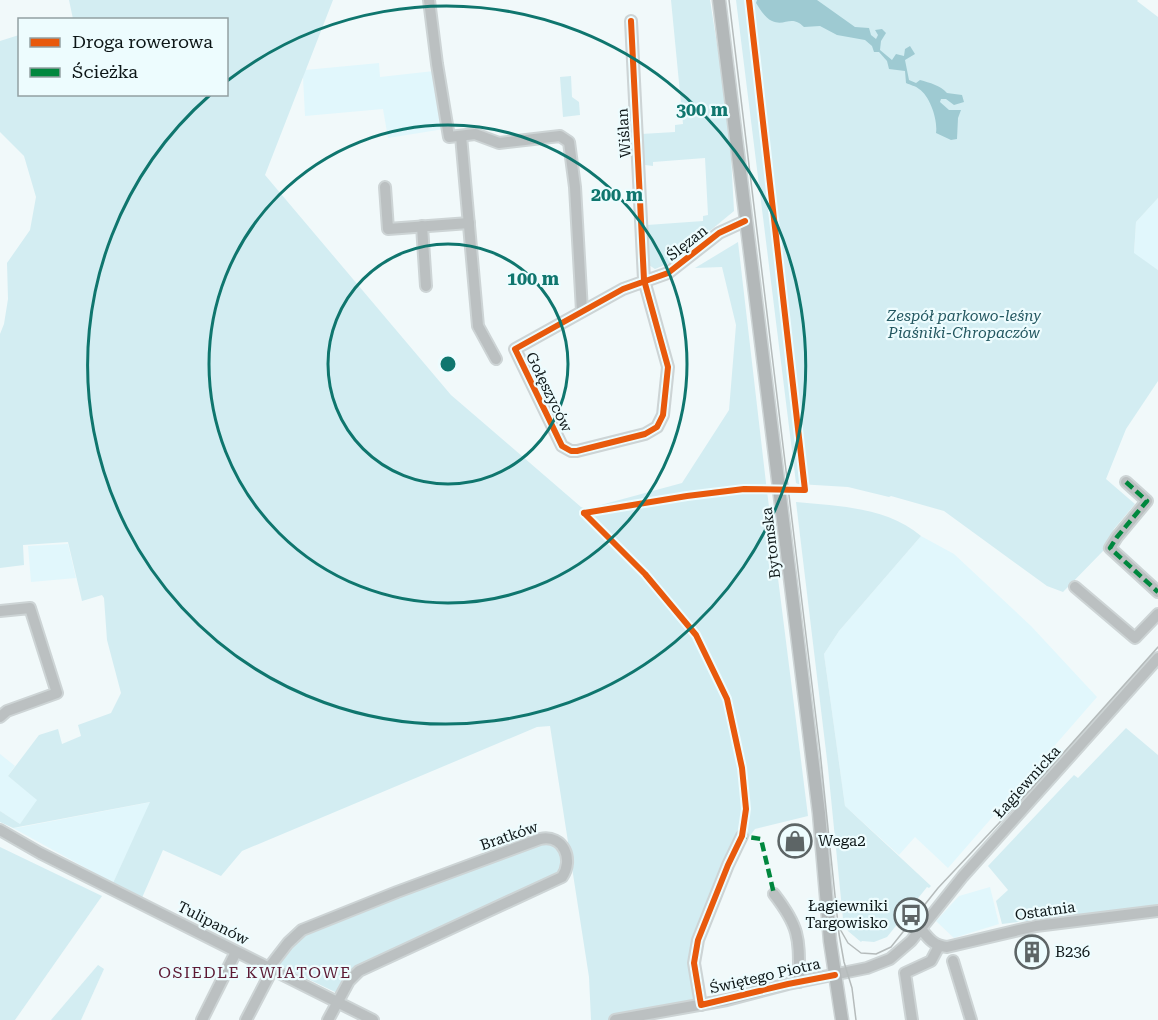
<svg xmlns="http://www.w3.org/2000/svg" width="1158" height="1020" viewBox="0 0 1158 1020" font-family="'Roboto Serif',serif">
<style>
.built{fill:#e1f7fc}
.green{fill:#d3edf2}
.water{fill:#9ecad2}
.lines{fill:none;stroke-linecap:round;stroke-linejoin:round}
.minor-casing{stroke:#cdd4d5;stroke-width:14}
.major-casing{stroke:#cdd4d5;stroke-width:15}
.minor{stroke:#bbc0c1;stroke-width:10}
.major{stroke:#b3b8b9;stroke-width:12}
.tram{stroke:#b5bbbb;stroke-width:1.5}
.quiet{stroke:#00873e;stroke-width:4.5;stroke-dasharray:9 4.5;stroke-linecap:butt}
.cycleway-casing{stroke:#edfcfe;stroke-width:10}
.cycleway{stroke:#e8590c;stroke-width:6}
.ring{fill:none;stroke:#0f766e;stroke-width:3}
.labels{text-anchor:middle;stroke-width:4.5;stroke-linejoin:round;paint-order:stroke}
.street-label{font-size:15px;fill:#0d1617;stroke:#edfcfe}
.park-label{font-size:15px;font-style:italic;fill:#245861;stroke:#edfcfe}
.poi-label{font-size:15px;fill:#0d1617;stroke:#edfcfe;text-anchor:start}
.neighbourhood-label{font-size:16px;letter-spacing:1.5px;fill:#5c1933;stroke:#edfcfe}
.centre{fill:#0f766e;stroke:#edfcfe;stroke-width:3}
.ring-label{font-size:18px;text-anchor:middle;font-weight:bold;fill:#0f766e;stroke:#edfcfe;stroke-width:4.5;stroke-linejoin:round;paint-order:stroke}
</style>
<rect width="100%" height="100%" fill="#f1f9fa"/>
<!-- built -->
<g class="built">
<polygon points="379,63 380,77 434,71 444,129 388,138 383,109 305,116 303,77 305,70"/>
<polygon points="1158,198 1158,270 1134,254 1136,222"/>
<polygon points="921,536 954,554 1031,626 1097,697 948,868 915,837 899,855 845,806 824,654 839,631"/>
<polygon points="68,544 76,578 31,582 28,546"/>
<polygon points="0,754 15,766 8,776 38,800 20,824 0,811"/>
<polygon points="151,802 113,883 13,828 22,827"/>
<polygon points="990,887 999,924 954,938 936,921 959,896"/>
</g>
<!-- green -->
<g class="green">
<polygon points="69,0 333,0 265,175 451,395 581,507 586,509 682,483 729,410 736,325 722,267 695,268 738,242 766,483 808,816 755,829 728,865 695,959 701,1005 615,1020 591,1020 589,977 550,726 537,727 242,851 221,876 163,850 141,900 113,883 150,802 13,828 0,822 0,811 20,824 37,800 8,776 39,735 58,729 62,744 81,736 78,725 111,713 121,693 107,640 104,598 102,595 82,601 68,542 23,545 24,565 0,568 0,334 4,324 8,299 7,263 30,230 36,197 24,156 0,132 0,41 19,35 20,94 226,94 226,20 73,19"/>
<polygon points="671,0 710,0 729,120 734,211 672,262 655,269 649,265 647,225 703,221 703,216 708,215 705,158 653,162 653,166 645,165 643,162 641,134 675,132 675,125 683,124"/>
<polygon points="736,0 1138,0 1137,1 1158,17 1158,198 1136,222 1134,253 1158,270 1158,381 1126,429 1106,479 1135,504 1114,529 1104,550 1063,592 1047,586 944,511 891,496 889,497 848,487 798,484 796,483"/>
<polygon points="571,76 572,97 579,102 580,115 563,117 560,77"/>
<path d="M796,502C838,506 887,507 921,536L839,631L824,654L845,806L931,886L929,888L927,887L887,937L874,942L862,941L861,942L848,931L843,919L828,768Z"/>
<polygon points="1126,728 1158,755 1158,905 1002,924 996,901 1008,890 988,866 1074,775 1078,778"/>
<polygon points="540,839 557,840 566,872 365,967 337,993 277,964 295,936"/>
<polygon points="0,847 102,896 15,1020 0,1020"/>
<polygon points="98,965 104,969 81,1020 51,1020"/>
</g>
<!-- water -->
<path class="water" d="M757,0H817L855,27L869,28L871,35L876,39L878,35L875,30L882,29L886,33L881,41L880,50L892,60L896,54L904,56L905,49L910,46L915,54L905,60L909,80L916,83L920,80C930,83 940,85 947,93L962,95L964,102L954,105L946,99H941L940,102L949,110H961L958,118L957,139L951,140L936,133C938,120 930,96 919,89C916,86 910,85 906,83L905,71L889,69L887,61L879,52H874L872,46L865,40L837,35L820,26L804,27C791,14 785,27 772,21C765,18 760,9 756,3Z"/>
<g class="lines">
<defs>
<g id="minor">
<polyline points="429,0 437,64 449,137 475,134 499,143 560,136 569,142 575,187 582,311"/>
<polyline points="631,21 644,280 668,367 663,415 657,427 645,434 577,451 571,451 562,446 515,349 623,289 668,273 719,233 745,221"/>
<polyline points="461,136 478,326 496,359"/>
<polyline points="385,187 388,229 469,223"/>
<polyline points="422,226 426,286"/>
<polyline points="1126,482 1147,501 1117,537 1110,548 1158,592"/>
<polyline points="1075,587 1135,638 1158,614"/>
<polyline points="0,611 30,608 57,693 7,711 0,717"/>
<polyline points="0,830 40,853 373,1020"/>
<path d="M774,894C801,929 799,939 799,982"/>
<path d="M921,929C929,939 934,946 947,947L1036,926L1158,911"/>
<polyline points="953,961 971,1020"/>
<polyline points="701,1005 694,963 698,940 728,865 742,836"/>
<polyline points="202,1020 236,952"/>
<path d="M246,1020L270,974L271,965L288,943L302,930L397,892L540,839C564,834 574,860 562,877L359,971L349,981L328,1020"/>
<polyline points="615,1020 727,1000 788,984 867,968 890,959 911,941 963,876 1158,658"/>
<polyline points="912,1020 905,973 931,961 939,946"/>
</g>
<polyline id="major" points="719,0 819,813 830,941 842,1020"/>
</defs>
<!-- minor casing -->
<use href="#minor" class="minor-casing"/>
<!-- major casing -->
<use href="#major" class="major-casing"/>
<!-- minor -->
<use href="#minor" class="minor"/>
<!-- major -->
<use href="#major" class="major"/>
<!-- tram -->
<g class="tram">
<polyline points="729,0 820,751 839,934 844,962 852,988 856,1020"/>
<polyline points="840,929 848,943 861,953 876,954 891,947 938,888 1031,789 1158,647"/>
</g>
<!-- quiet -->
<g class="quiet">
<polyline points="1126,482 1147,501 1117,537 1110,548 1158,592"/>
<polyline points="743,832 742,836 761,839 774,894"/>
</g>
<defs>
<g id="cycleway">
<polyline points="631,21 644,280 668,367 663,415 657,427 645,434 577,451 571,451 562,446 515,349 623,289 668,273 719,233 745,221"/>
<polyline points="584,513 687,496 744,489 805,490 749,0"/>
<polyline points="584,513 645,574 696,635 727,699 742,768 746,809 742,836 728,865 698,940 694,963 701,1005 788,984 835,975"/>
</g>
</defs>
<!-- cycleway casing -->
<use href="#cycleway" class="cycleway-casing"/>
<!-- cycleway -->
<use href="#cycleway" class="cycleway"/>
</g>
<!-- distance rings -->
<g class="ring">
<circle cx="448" cy="364" r="120"/>
<circle cx="448" cy="364" r="239"/>
<path d="M227 81A359 359 0 1 1 210 95"/>
</g>
<!-- icons -->
<defs>
<symbol id="shop-ring" viewBox="-11 -11 22 22"><circle r="9.5" fill="#edfcfe" stroke="#5d6566" stroke-width="1.5"/><path d="M-5-2.5h2.3a2.7 3.5 0 0 1 5.4 0H5L5.5 6h-11ZM-1.5-2.5h3a1.5 2.3 0 0 0-3 0Z" fill="#5d6566"/></symbol>
<symbol id="bus-ring" viewBox="-11 -11 22 22"><circle r="9.5" fill="#edfcfe" stroke="#5d6566" stroke-width="1.5"/><path d="M-5-6H5V4H4V6H2V4H-2V6H-4V4H-5ZM-3.5-4V0h7V-4ZM-3.5 1.2v1.5H-2V1.2ZM2 1.2v1.5H3.5V1.2Z" fill="#5d6566"/></symbol>
<symbol id="building-ring" viewBox="-11 -11 22 22"><circle r="9.5" fill="#edfcfe" stroke="#5d6566" stroke-width="1.5"/><path d="M-4-6H4V6H1V3H-1V6H-4ZM-2.5-4.3h1.7v1.8h-1.7ZM.8-4.3h1.7v1.8H.8ZM-2.5-1h1.7V.8h-1.7ZM.8-1h1.7V.8H.8Z" fill="#5d6566"/></symbol>
</defs>
<g fill-rule="evenodd">
<use href="#shop-ring" x="776" y="822" width="38" height="38"/>
<use href="#bus-ring" x="892" y="896" width="38" height="38"/>
<use href="#building-ring" x="1013" y="933" width="38" height="38"/>
</g>
<g class="labels">
<!-- street labels -->
<g class="street-label">
<text transform="translate(624 133) rotate(-94)" y="5">Wiślan</text>
<text transform="translate(687 243) rotate(-38)" y="5">Ślęzan</text>
<text transform="translate(549 392) rotate(64)" y="5">Gołęszyców</text>
<text transform="translate(771 543) rotate(-97)" y="5">Bytomska</text>
<text transform="translate(1027 782) rotate(-48)" y="5">Łagiewnicka</text>
<text transform="translate(509 836) rotate(-19)" y="5">Bratków</text>
<text transform="translate(1045 911) rotate(-8)" y="5">Ostatnia</text>
<text transform="translate(213 923) rotate(27)" y="5">Tulipanów</text>
<text transform="translate(765 976) rotate(-13)" y="5">Świętego Piotra</text>
</g>
<!-- park labels -->
<g class="park-label">
<text x="964" y="321">Zespół parkowo-leśny<tspan x="964" dy="17">Piaśniki-Chropaczów</tspan></text>
</g>
<!-- poi labels -->
<g class="poi-label">
<text x="818" y="846">Wega2</text>
<text x="888" y="911" text-anchor="end">Łagiewniki<tspan x="888" dy="17">Targowisko</tspan></text>
<text x="1055" y="957">B236</text>
</g>
<!-- neighbourhood labels -->
<g class="neighbourhood-label">
<text x="255" y="978">OSIEDLE KWIATOWE</text>
</g>
</g>
<circle cx="448" cy="364" r="9" class="centre"/>
<g class="ring-label">
<text x="702" y="116">300 m</text>
<text x="617" y="201">200 m</text>
<text x="533" y="285">100 m</text>
</g>
<!-- legend -->
<rect x="18" y="18" width="210" height="78" fill="#edfcfe" stroke="#93a0a2" stroke-width="1.5"/>
<rect x="30" y="38" width="30" height="9" fill="#e8590c" stroke="#93a0a2" stroke-width="1.5"/>
<text x="72" y="48" font-size="18" fill="#0d1617">Droga rowerowa</text>
<rect x="30" y="68" width="30" height="9" fill="#00873e" stroke="#93a0a2" stroke-width="1.5"/>
<text x="72" y="78" font-size="18" fill="#0d1617">Ścieżka</text>
</svg>
